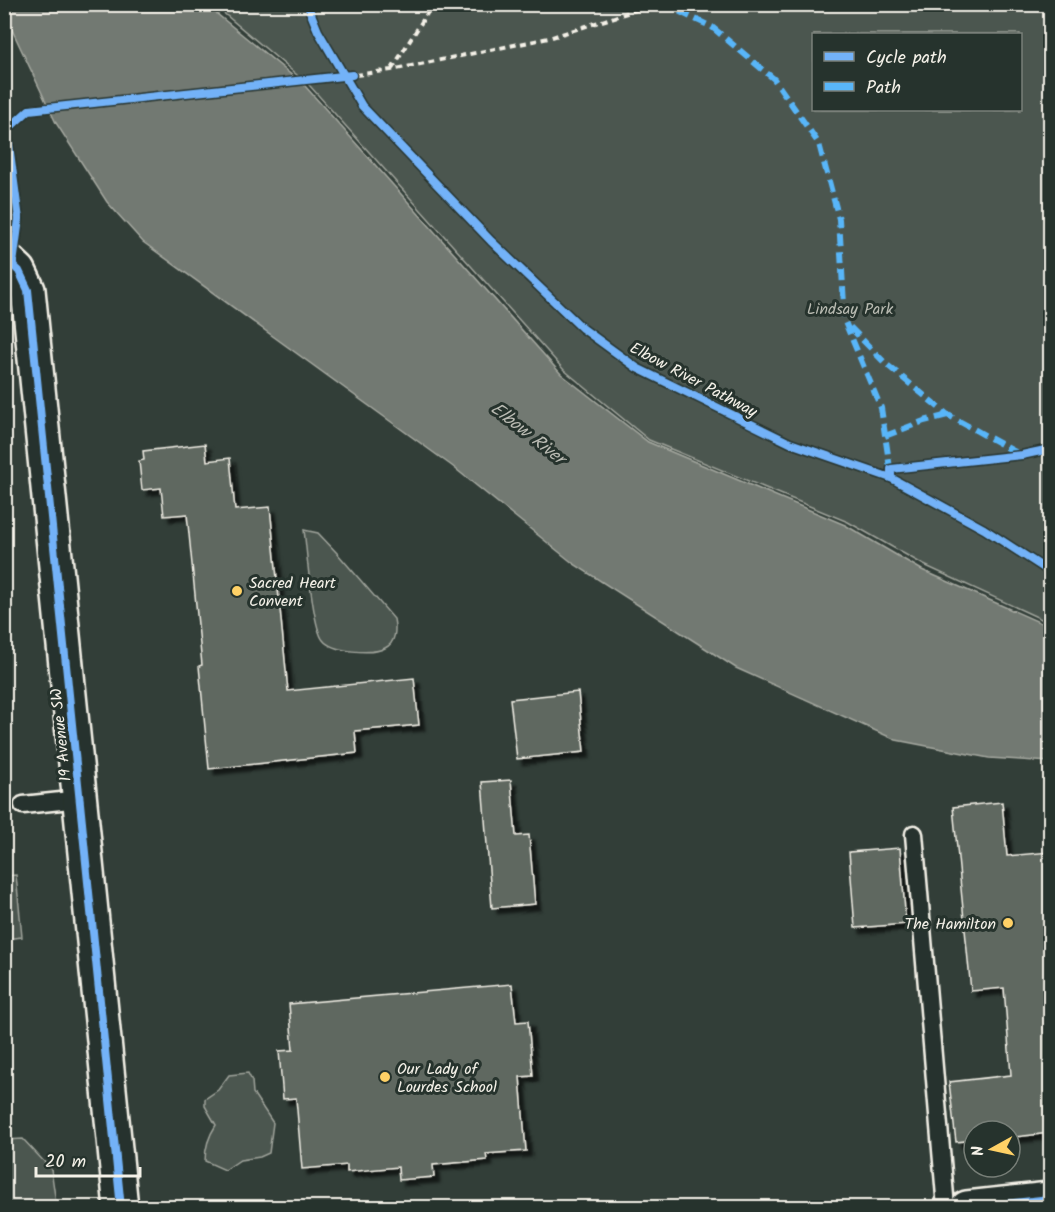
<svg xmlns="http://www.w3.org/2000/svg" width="1055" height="1212" viewBox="0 0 1055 1212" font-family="Kalam,sans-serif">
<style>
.green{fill:#4c564f;stroke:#a0a49c;stroke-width:1.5;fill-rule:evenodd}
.water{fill:#727972;stroke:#a6a9a1;stroke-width:1.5}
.building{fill:#5f6861;stroke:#f4f1e8;stroke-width:1.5;filter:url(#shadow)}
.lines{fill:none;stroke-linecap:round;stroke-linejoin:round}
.service-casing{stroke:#f4f1e8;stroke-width:21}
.minor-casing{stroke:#f4f1e8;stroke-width:38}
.tertiary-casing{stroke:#f4f1e8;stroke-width:38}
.path{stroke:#f4f1e8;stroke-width:4;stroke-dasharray:6 4.5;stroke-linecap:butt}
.service{stroke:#26332d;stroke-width:16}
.minor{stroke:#26332d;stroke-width:33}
.tertiary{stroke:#26332d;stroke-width:33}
.quiet{stroke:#59b6f9;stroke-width:6;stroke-dasharray:12 6;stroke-linecap:butt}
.cycleway-casing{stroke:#26332d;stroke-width:11}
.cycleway{stroke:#73b2f8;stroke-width:8}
.poi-dot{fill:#ffd166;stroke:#26332d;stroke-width:2}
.labels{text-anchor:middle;stroke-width:6;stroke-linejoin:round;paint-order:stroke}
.park-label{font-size:16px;fill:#b9bbb2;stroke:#26332d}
.street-label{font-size:16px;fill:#f4f1e8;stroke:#26332d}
.poi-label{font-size:16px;fill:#f4f1e8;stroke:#26332d;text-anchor:start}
.water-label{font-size:18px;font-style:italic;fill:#babbb3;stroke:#26332d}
</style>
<defs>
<filter id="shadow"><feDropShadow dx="5.5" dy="5.5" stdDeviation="1.5" flood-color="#0009"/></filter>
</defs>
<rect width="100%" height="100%" fill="#323e38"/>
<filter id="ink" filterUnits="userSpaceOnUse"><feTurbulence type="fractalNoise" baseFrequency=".0167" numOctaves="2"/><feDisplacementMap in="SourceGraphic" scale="12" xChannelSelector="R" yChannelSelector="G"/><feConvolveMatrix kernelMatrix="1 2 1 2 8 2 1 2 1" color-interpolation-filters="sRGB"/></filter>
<g filter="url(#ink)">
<!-- green -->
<g class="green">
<path d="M214,5H1050V623L924,565L848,522L649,440L564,370L310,86ZM814,34H1020V110H814Z"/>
<path d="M304,530L318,533L337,553L394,619C396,629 396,643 385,648C372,655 332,652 323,640C312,626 307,551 304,530Z"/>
<polygon points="16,875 22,937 5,939 5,876"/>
<path d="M248,1073L252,1081L253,1093L273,1123L269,1153L260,1157L240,1160L225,1170L205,1161C205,1147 208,1137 216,1125L205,1106V1099L218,1090L229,1075Z"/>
<polygon points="23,1139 51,1169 56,1203 51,1207 5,1207 5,1140"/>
</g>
<!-- water -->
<polygon class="water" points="4,5 206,5 305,86 561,374 648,442 845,525 922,570 1050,627 1050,762 989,758 896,740 736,668 574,564 452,466 143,242 107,202 56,123 5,15"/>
<!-- building -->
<g class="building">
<polygon points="205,444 207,461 230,458 235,510 270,507 288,691 414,678 419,725 355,731 357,753 209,769 199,666 202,665 187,514 164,516 161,488 142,490 139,461 144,460 143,451"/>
<polygon points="578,692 584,752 517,759 510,699"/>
<polygon points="511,780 516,836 529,835 535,904 492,908 482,782"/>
<polygon points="1002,802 1007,856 1050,852 1050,1133 1015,1137 1015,1135 1010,1136 1010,1131 974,1131 974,1140 956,1142 949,1082 1011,1075 1004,988 971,991 953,807"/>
<polygon points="900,848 906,924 855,928 849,852"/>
<polygon points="512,984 516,1022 528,1021 533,1076 520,1077 526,1151 486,1154 487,1160 433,1165 434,1177 399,1180 398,1167 347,1172 347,1165 302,1169 296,1098 283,1099 279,1051 293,1050 289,1004"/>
</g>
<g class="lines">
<defs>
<g id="service">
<polyline points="23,805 80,799"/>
<polyline points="914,834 946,1208"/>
</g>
<polyline id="minor" points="4,257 19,271 28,290 121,1208"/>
<polyline id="tertiary" points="967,1208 1050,1199"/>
</defs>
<!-- service casing -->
<use href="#service" class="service-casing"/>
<!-- minor casing -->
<use href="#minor" class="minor-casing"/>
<!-- tertiary casing -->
<use href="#tertiary" class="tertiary-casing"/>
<!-- path -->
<g class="path">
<polyline points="392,69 433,4"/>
<polyline points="356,75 391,70 549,38 655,4"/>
</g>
<!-- service -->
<use href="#service" class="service"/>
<!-- minor -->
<use href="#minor" class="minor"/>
<!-- tertiary -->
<use href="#tertiary" class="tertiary"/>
<!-- quiet -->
<g class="quiet">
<polyline points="663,4 712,27 774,79 819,144 839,219 845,322 881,408 891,475"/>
<polyline points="850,327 886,364 948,415 1019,454"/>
<polyline points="885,436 924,421 948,415"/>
</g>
<defs>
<g id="cycleway">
<polyline points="307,4 318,31 362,106 491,241 582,328 637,368 790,443 891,478 984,529 1050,572"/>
<polyline points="4,257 19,271 28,290 121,1208"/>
<polyline points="13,264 19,219 7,130 29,110 352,75"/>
<polyline points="891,478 891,469 1022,455 1050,449"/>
<polyline points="967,1208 1050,1199"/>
</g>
</defs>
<!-- cycleway casing -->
<use href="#cycleway" class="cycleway-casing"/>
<!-- cycleway -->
<use href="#cycleway" class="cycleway"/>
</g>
</g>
<!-- markers -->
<g class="poi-dot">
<circle cx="237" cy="591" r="6"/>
<circle cx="1008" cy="923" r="6"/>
<circle cx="385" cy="1077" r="6"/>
</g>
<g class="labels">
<!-- park labels -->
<g class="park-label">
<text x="850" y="314">Lindsay Park</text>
</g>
<!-- street labels -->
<g class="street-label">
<text transform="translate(694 379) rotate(28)" y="6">Elbow River Pathway</text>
<text transform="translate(60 735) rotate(-96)" y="6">19 Avenue SW</text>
</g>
<!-- poi labels -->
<g class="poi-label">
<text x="249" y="588">Sacred Heart<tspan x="249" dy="18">Convent</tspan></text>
<text x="996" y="929" text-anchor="end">The Hamilton</text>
<text x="397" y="1074">Our Lady of<tspan x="397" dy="18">Lourdes School</tspan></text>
</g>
<!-- water labels -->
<g class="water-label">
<text transform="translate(528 433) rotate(38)" y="6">Elbow River</text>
</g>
</g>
<!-- margin -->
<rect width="1055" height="1212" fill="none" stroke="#26332d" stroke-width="24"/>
<rect x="12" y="12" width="1031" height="1188" fill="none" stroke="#f4f1e8" stroke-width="2" filter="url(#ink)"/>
<!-- legend -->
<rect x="812" y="33" width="210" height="78" fill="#26332d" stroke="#787f78" stroke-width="1.5"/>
<rect x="824" y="52" width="30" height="9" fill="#73b2f8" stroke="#787f78" stroke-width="1.5"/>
<text x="866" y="63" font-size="18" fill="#f4f1e8">Cycle path</text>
<rect x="824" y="82" width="30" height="9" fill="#59b6f9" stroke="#787f78" stroke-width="1.5"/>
<text x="866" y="93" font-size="18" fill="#f4f1e8">Path</text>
<!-- north arrow -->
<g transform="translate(992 1149) rotate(262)"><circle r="28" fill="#26332d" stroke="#787f78" stroke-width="1.5"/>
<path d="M0-4.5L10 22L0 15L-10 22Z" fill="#ffd166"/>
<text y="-9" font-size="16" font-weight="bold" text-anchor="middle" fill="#f4f1e8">N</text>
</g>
<!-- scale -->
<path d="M36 1167v9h104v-9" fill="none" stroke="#f4f1e8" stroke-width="3"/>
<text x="45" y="1167" font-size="18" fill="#f4f1e8" stroke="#26332d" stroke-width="4.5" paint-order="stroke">20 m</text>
</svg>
